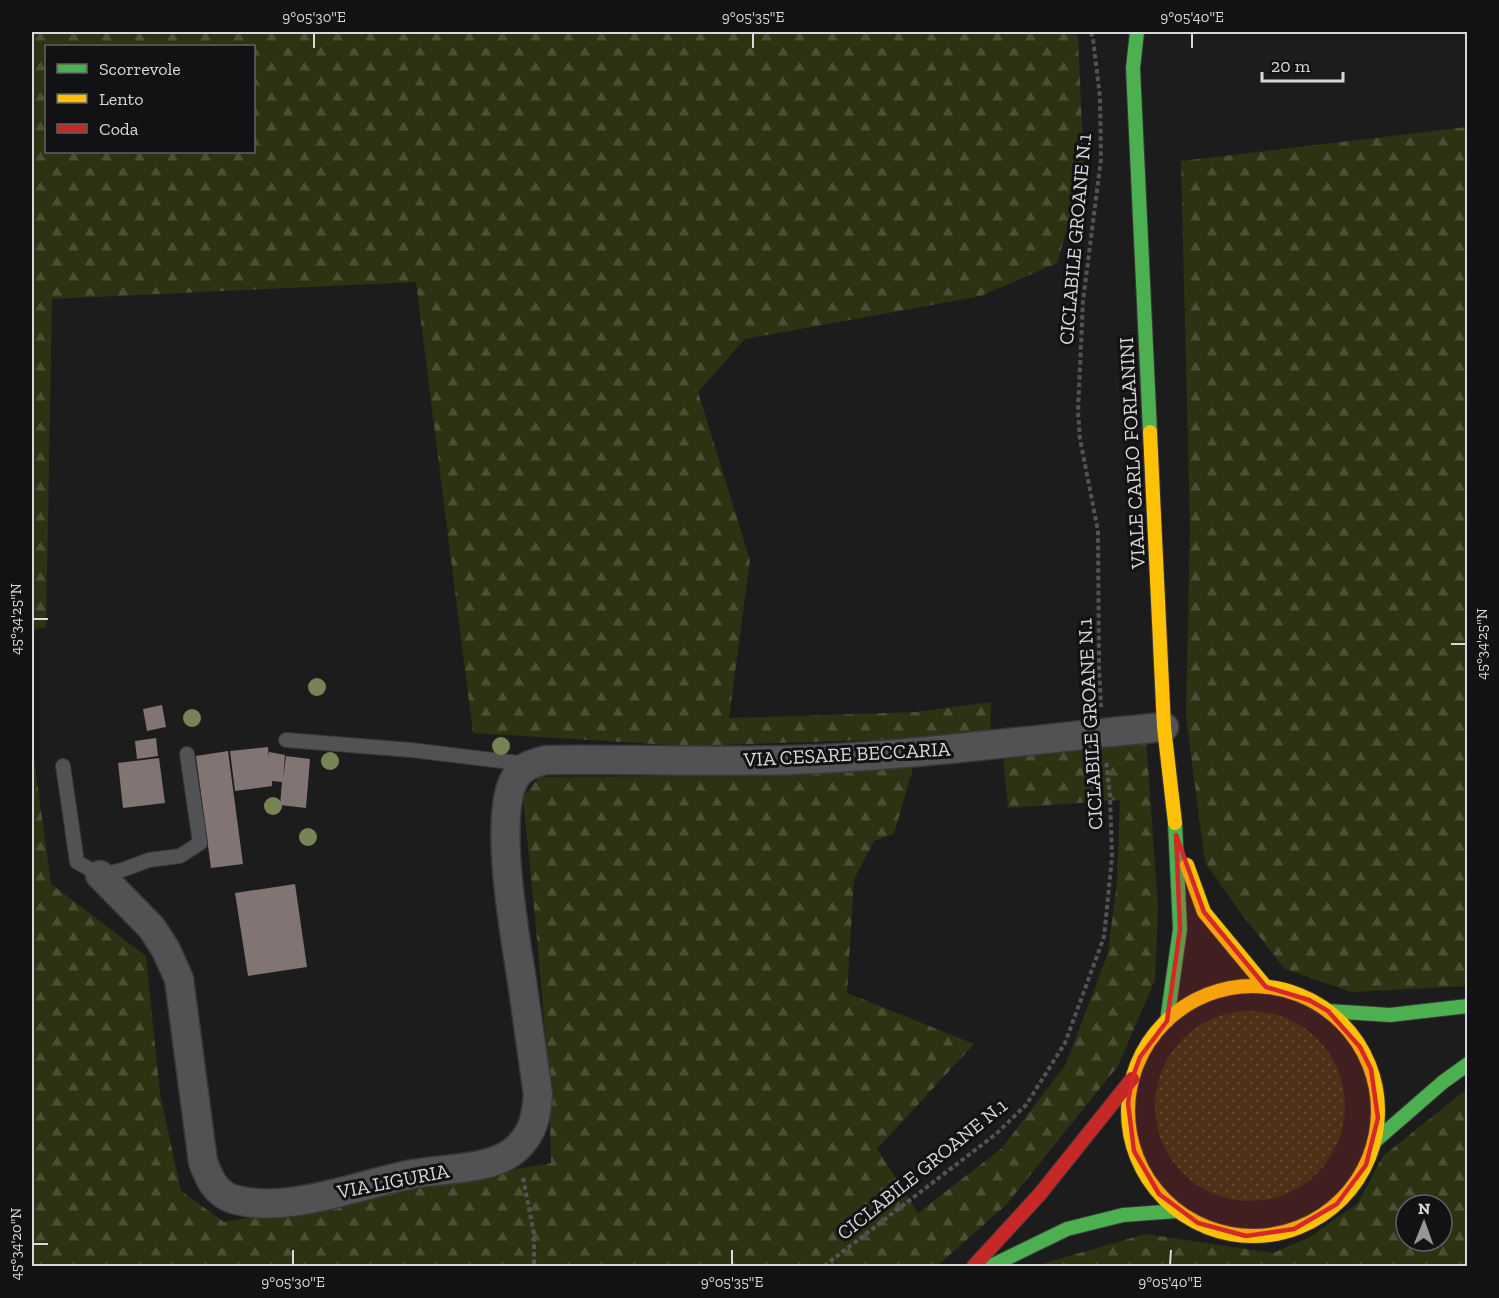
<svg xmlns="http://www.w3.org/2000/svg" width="1499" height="1298" viewBox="0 0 1499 1298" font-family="'Zilla Slab',serif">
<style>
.grass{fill:url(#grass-dots)}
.forest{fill:url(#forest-firs);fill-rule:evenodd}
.building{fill:#817473}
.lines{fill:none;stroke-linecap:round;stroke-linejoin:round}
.lane-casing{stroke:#383839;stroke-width:16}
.street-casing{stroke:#383839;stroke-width:31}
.fast-casing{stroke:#383839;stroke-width:16}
.slow-casing{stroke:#383839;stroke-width:16}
.jam-casing{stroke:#383839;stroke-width:16}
.path{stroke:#525354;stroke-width:4;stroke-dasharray:4.5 3;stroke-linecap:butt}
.lane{stroke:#515253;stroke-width:14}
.street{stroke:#515253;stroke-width:28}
.fast{stroke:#4caf50;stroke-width:14}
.slow{stroke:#ffc107;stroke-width:14}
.jam{stroke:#c62828;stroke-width:14}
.tree{fill:#788355}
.marked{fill:#d62828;fill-opacity:0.2;stroke:#d62828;stroke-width:4.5;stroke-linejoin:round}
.ticks{fill:none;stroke:#d8d8da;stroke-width:2}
.labels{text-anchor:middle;stroke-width:6;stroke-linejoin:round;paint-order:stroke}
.street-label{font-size:20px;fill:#d8d8da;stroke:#121215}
.neatline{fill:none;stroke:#d8d8da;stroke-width:2}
.ticks-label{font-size:15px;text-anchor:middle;fill:#d8d8da}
</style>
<defs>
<pattern id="grass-dots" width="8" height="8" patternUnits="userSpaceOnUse" patternTransform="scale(1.5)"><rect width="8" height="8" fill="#2c3313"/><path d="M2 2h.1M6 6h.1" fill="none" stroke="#4a5035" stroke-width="1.8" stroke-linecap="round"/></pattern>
<pattern id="forest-firs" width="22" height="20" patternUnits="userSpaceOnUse" patternTransform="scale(1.5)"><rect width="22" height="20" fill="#2c3313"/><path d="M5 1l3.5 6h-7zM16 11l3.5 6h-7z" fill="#4a5035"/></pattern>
</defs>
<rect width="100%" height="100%" fill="#1c1c1d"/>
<!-- grass -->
<circle class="grass" cx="1250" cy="1106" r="95"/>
<!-- forest -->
<g class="forest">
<path d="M32,32H1075L1078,37L1084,173L1057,263L981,296L745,339L698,392L750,560L729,718L916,712L991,702L990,736L688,746L473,733L416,282L52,299L46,627L32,630ZM46,46H254V152H46Z"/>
<polygon points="1467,127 1467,986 1351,992 1285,969 1240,912 1205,862 1186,717 1190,526 1181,161"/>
<path d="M1146,738L1158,908L1155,980L1118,1066L1006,1205L937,1266H32V744L51,884L146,956L160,1094L181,1191L224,1222L551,1163C549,1041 535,919 523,797L539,777L804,775L915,761L894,834L874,841L854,879L847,993L974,1044L877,1149L918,1213L1002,1148L1066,1064L1108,953L1117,882L1120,800L1008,808L1003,755Z"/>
<path d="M1467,1089V1266H1035L1145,1234L1273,1253L1310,1237L1358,1203L1383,1156ZM1406,1205H1442V1241H1406Z"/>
</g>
<!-- building -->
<g class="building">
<polygon points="162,705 166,727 147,731 143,709"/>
<polygon points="156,738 158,756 137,759 135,741"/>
<polygon points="268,747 269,758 269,752 285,755 283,780 286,756 310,759 306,808 280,805 282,782 272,781 272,786 235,791 230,751"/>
<polygon points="228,751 243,864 211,868 196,756"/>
<polygon points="159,758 165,803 123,808 118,763"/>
<polygon points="295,884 307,967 248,976 235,893"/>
</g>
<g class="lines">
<defs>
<g id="lane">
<polyline points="286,740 411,750 527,764"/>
<polyline points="63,766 77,862 100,875 122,870 149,860 180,856 200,843 187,754"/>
</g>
<path id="street" d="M100,875L152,928L166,950L179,979L203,1162C209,1178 215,1193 233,1199C286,1215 360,1184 413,1174C444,1168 493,1171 517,1148C534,1132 536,1116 538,1095C533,1057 527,1019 522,981C515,936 493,816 515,778C522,766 534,763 546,760C628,759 710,762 792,760C916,756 1040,738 1164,727"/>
<g id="fast">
<polyline points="1137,32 1133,68 1150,432"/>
<polyline points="1328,1011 1390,1015 1468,1006"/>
<polyline points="1167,1021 1180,929 1175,823"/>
<polyline points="1374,1142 1443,1082 1468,1064"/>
<polyline points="991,1266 1067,1229 1123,1215 1177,1211"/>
</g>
<g id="slow">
<polyline points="1150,432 1164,727 1175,823"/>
<polyline points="1187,865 1204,912 1266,987"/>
<circle cx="1253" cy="1111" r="125"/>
</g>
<polyline id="jam" points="974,1266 1040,1194 1132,1079"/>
</defs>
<!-- lane casing -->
<use href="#lane" class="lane-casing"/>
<!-- street casing -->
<use href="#street" class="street-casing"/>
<!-- fast casing -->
<use href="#fast" class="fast-casing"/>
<!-- slow casing -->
<use href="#slow" class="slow-casing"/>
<!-- jam casing -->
<use href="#jam" class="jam-casing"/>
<!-- path -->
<g class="path">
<polyline points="1091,32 1093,39 1100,97 1101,159 1083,301 1078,411 1080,439 1098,531 1099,668 1101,707"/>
<polyline points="523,1178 534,1234 534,1266"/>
<polyline points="824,1266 996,1134 1026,1105 1065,1043 1104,937 1112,857 1110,796 1106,760"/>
</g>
<!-- lane -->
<use href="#lane" class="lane"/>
<!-- street -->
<use href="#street" class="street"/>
<!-- fast -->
<use href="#fast" class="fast"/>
<!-- slow -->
<use href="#slow" class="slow"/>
<!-- jam -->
<use href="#jam" class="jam"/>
</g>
<!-- trees -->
<g class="tree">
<circle cx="317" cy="687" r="9"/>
<circle cx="192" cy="718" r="9"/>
<circle cx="501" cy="746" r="9"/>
<circle cx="330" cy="761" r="9"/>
<circle cx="273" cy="806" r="9"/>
<circle cx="308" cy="837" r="9"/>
</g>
<!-- marked area -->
<path class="marked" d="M1176,835L1204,912L1266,987L1309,1000L1328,1011L1360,1047L1371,1069L1378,1118L1366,1165L1337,1204L1294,1229L1246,1236L1198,1223L1159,1194L1134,1151L1128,1103L1132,1079L1140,1057L1167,1021L1180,929Z"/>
<!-- ticks -->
<path class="ticks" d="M314,48V33M753,48V33M1192,48V33M33,619H48M1451,644H1466M33,1244H48M293,1265V1250M732,1265V1250M1170,1265L1171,1250"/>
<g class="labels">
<!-- street labels -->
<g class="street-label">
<text transform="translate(1075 239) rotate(-85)" y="7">CICLABILE GROANE N.1</text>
<text transform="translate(1132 453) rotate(-93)" y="7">VIALE CARLO FORLANINI</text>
<text transform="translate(1090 724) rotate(-93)" y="7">CICLABILE GROANE N.1</text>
<text transform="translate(847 754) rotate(-3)" y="7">VIA CESARE BECCARIA</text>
<text transform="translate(922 1169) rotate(-39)" y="7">CICLABILE GROANE N.1</text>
<text transform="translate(393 1181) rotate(-11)" y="7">VIA LIGURIA</text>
</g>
</g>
<!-- border -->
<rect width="1499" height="1298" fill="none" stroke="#121215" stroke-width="66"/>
<!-- legend -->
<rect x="45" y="45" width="210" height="108" fill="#121215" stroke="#616164" stroke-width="1.5"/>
<rect x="57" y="64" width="30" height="9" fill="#4caf50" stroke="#616164" stroke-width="1.5"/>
<text x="99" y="75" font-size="18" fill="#d8d8da">Scorrevole</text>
<rect x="57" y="94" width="30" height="9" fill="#ffc107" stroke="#616164" stroke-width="1.5"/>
<text x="99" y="105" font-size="18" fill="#d8d8da">Lento</text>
<rect x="57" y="124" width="30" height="9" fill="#c62828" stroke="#616164" stroke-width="1.5"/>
<text x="99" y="135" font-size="18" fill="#d8d8da">Coda</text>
<!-- north arrow -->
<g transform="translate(1424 1223) rotate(1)"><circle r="28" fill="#121215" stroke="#616164" stroke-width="1.5"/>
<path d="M0-4.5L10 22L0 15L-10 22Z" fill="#969698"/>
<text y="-9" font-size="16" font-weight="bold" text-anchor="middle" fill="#d8d8da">N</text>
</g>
<!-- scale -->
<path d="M1262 72v9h81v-9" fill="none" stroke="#d8d8da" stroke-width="3"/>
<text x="1271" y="72" font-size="18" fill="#d8d8da" stroke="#121215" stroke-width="4.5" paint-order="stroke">20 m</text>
<rect x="33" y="33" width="1433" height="1232" class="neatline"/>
<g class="ticks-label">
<text x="314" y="22">9°05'30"E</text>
<text x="753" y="22">9°05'35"E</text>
<text x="1192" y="22">9°05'40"E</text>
<text transform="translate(16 619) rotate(-90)" y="5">45°34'25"N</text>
<text transform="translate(1482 644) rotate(-90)" y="5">45°34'25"N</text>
<text transform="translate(16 1244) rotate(-90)" y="5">45°34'20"N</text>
<text x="293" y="1287">9°05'30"E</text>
<text x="732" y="1287">9°05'35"E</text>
<text x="1170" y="1287">9°05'40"E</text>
</g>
</svg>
